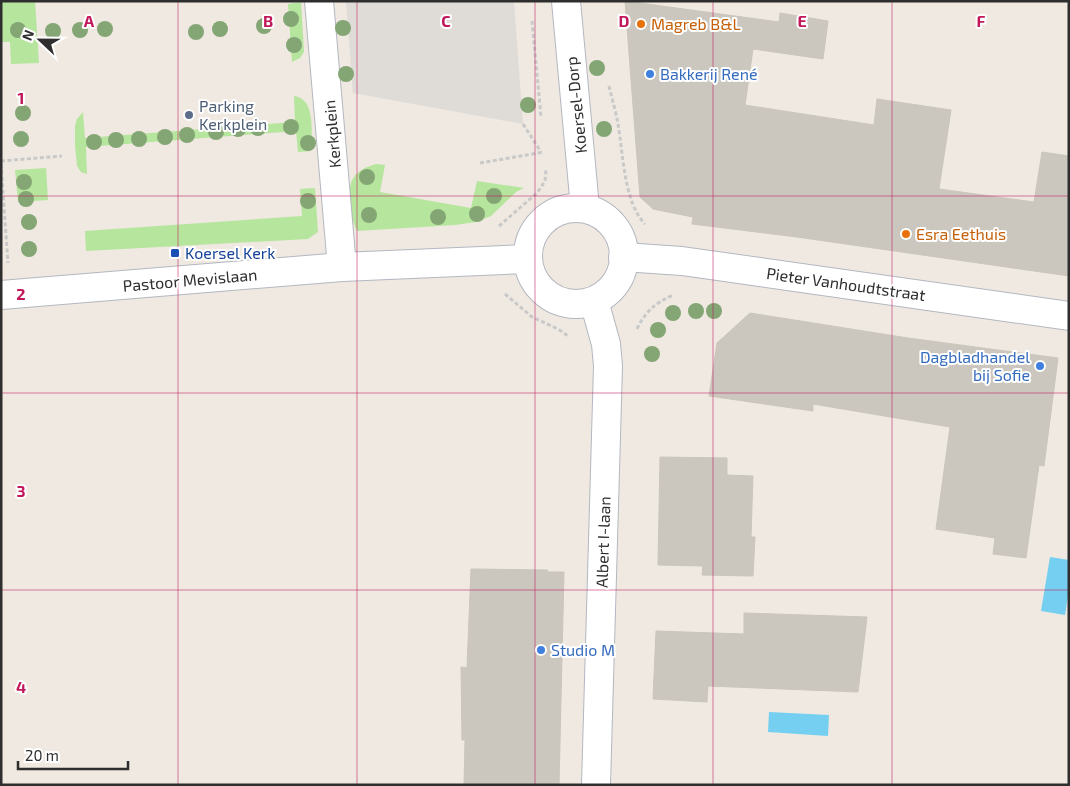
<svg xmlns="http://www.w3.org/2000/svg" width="1070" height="786" viewBox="0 0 1070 786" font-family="'Exo 2',sans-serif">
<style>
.green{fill:#b6e59e}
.plaza{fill:#dfdcd8}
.water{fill:#75cff0}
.building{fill:#cbc7bf;stroke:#cbc5ba}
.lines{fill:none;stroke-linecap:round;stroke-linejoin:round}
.street-casing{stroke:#b4b7c1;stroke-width:30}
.secondary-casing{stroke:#b4b7c1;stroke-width:30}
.path{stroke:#c9c9c9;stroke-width:3;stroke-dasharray:4 2.5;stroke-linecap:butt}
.street{stroke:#fff;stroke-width:28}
.secondary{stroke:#fff;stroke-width:28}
.tree{fill:#84a574}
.grid{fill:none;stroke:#c2185b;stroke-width:1;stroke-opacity:0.55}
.food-dot{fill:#e8710a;stroke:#fff;stroke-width:2}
.shop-dot{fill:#3f7fe0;stroke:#fff;stroke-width:2}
.service-dot{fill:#5c6f8a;stroke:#fff;stroke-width:2}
.transit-dot{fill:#1a4fb4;stroke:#fff;stroke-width:2}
.labels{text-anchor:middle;stroke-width:4;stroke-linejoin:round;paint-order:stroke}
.food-label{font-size:16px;fill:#c56008;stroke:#fff;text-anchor:start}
.shop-label{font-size:16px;fill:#366cbe;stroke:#fff;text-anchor:start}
.street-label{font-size:16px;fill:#2e2e2e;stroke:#fff}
.service-label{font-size:16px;fill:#4e5e75;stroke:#fff;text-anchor:start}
.transit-label{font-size:16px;fill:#164399;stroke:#fff;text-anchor:start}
.grid-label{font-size:16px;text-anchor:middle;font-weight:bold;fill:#c2185b;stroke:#fff;stroke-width:4;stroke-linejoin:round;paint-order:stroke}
</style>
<rect width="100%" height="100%" fill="#efe9e1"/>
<!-- green -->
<g class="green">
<polygon points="1,1 35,1 39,63 11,64 10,42 2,42"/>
<polygon points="301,2 304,52 300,58 292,62 288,4"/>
<path d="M294,96C317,99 311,135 311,151L298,152L296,131L86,147L87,174L81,172L77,166L75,145V126L77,119L83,112L85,138L295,122Z"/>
<path d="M376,164L385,165L380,192L471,208L477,181L524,188L516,192L491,216L476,222L455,225L357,231C352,221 351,212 350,201C348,179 355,170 376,164Z"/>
<polygon points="46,168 48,200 18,202 15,170"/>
<polygon points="315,188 318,232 308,239 86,251 85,231 302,216 300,189"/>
</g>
<!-- plaza -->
<polygon class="plaza" points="346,1 514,1 523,124 353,93"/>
<!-- water -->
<g class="water">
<polygon points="1050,557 1069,560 1069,590 1065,615 1041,611"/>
<polygon points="769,712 829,715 828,736 768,732"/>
</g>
<!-- building -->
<g class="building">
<polygon points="625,1 779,22 780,13 828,21 823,59 753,49 745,105 874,125 877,99 951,110 939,189 1034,202 1042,152 1069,156 1069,276 797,237 692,224 693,217 653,209 640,197"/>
<polygon points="750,313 908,338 1058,358 1044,466 1039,465 1026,558 993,554 995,538 936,529 950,427 813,404 813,411 709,396 717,343"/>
<polygon points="660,457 727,458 727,475 753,476 751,537 755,537 753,576 702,575 703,566 658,565"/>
<polygon points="471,569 548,570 547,572 564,572 559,785 464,785 465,740 462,740 461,667 467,668"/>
<polygon points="744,613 867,617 858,692 708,686 707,702 653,699 656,631 744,634"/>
</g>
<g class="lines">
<defs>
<polyline id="street" points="319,1 342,267"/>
<g id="secondary">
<polyline points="566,1 585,208"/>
<circle cx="576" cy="256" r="48"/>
<polyline points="623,257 682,261 1069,316"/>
<polyline points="1,295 342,267 528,259"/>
<polyline points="594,301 606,344 608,366 596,785"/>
</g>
</defs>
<!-- street casing -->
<use href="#street" class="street-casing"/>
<!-- secondary casing -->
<use href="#secondary" class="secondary-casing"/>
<!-- path -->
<g class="path">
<polyline points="532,21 541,117"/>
<path d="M609,86C612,99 616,112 618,124C623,153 624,203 645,224"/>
<polyline points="523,124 541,152"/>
<polyline points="1,161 62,156"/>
<polyline points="480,163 544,152"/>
<polyline points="1,164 8,263"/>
<polyline points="499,226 537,193 545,181 546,170"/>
<polyline points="505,294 532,317 558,329 568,336"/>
<path d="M637,329C645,312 655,303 673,295"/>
</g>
<!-- street -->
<use href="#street" class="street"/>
<!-- secondary -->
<use href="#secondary" class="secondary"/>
</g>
<!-- trees -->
<g class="tree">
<circle cx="291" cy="19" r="8"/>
<circle cx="264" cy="26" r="8"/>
<circle cx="343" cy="28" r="8"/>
<circle cx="105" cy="29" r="8"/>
<circle cx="220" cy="29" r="8"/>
<circle cx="18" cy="30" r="8"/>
<circle cx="80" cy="30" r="8"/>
<circle cx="53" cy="31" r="8"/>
<circle cx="196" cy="32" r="8"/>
<circle cx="294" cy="45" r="8"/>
<circle cx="597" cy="68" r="8"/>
<circle cx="346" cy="74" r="8"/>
<circle cx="528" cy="105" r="8"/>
<circle cx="23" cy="113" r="8"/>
<circle cx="291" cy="127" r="8"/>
<circle cx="258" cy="128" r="8"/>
<circle cx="238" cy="129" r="8"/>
<circle cx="604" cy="129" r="8"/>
<circle cx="216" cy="132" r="8"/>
<circle cx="187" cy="135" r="8"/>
<circle cx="165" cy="137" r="8"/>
<circle cx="21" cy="139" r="8"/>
<circle cx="139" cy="139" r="8"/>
<circle cx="116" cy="140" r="8"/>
<circle cx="94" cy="142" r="8"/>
<circle cx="308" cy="143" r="8"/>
<circle cx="367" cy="177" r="8"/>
<circle cx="24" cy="182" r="8"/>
<circle cx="494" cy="196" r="8"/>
<circle cx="26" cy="199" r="8"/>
<circle cx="308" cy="201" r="8"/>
<circle cx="477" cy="214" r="8"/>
<circle cx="369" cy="215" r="8"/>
<circle cx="438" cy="217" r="8"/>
<circle cx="29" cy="222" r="8"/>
<circle cx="29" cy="249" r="8"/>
<circle cx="696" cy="311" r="8"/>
<circle cx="714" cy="311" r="8"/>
<circle cx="673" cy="313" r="8"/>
<circle cx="658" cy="330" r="8"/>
<circle cx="652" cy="354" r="8"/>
</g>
<!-- grid -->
<path class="grid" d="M178,1V785M357,1V785M535,1V785M713,1V785M892,1V785M1,196H1069M1,393H1069M1,590H1069"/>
<!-- markers -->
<g class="food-dot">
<circle cx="641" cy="24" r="5"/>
<circle cx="906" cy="234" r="5"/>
</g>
<g class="shop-dot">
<circle cx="650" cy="74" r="5"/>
<circle cx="1040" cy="366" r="5"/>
<circle cx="541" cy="650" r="5"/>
</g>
<circle class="service-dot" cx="189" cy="115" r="5"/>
<rect class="transit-dot" x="170" y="248" width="10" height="10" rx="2.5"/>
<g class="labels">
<!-- food labels -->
<g class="food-label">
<text x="651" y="30">Magreb B&amp;L</text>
<text x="916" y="240">Esra Eethuis</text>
</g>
<!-- shop labels -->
<g class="shop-label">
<text x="660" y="80">Bakkerij René</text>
<text x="1030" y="363" text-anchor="end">Dagbladhandel<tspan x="1030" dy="18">bij Sofie</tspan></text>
<text x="551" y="656">Studio M</text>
</g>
<!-- street labels -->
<g class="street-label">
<text transform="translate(576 105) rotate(-96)" y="6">Koersel-Dorp</text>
<text transform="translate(332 134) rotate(-95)" y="6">Kerkplein</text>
<text transform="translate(190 280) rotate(-5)" y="6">Pastoor Mevislaan</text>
<text transform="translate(846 284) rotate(8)" y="6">Pieter Vanhoudtstraat</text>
<text transform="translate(603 542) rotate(-88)" y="6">Albert I-laan</text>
</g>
<!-- service labels -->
<g class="service-label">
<text x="199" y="112">Parking<tspan x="199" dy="18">Kerkplein</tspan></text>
</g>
<!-- transit labels -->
<g class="transit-label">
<text x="185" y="259">Koersel Kerk</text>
</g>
</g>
<g class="grid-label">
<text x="89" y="27">A</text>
<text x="268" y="27">B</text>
<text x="446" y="27">C</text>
<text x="624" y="27">D</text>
<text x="802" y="27">E</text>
<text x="981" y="27">F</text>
<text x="21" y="104">1</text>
<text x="21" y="300">2</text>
<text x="21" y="497">3</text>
<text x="21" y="693">4</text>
</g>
<!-- border -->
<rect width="1070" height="786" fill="none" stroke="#2e2e2e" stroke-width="5"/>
<!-- north arrow -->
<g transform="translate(40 40) rotate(292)" stroke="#ffffff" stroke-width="4" paint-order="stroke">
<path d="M0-4L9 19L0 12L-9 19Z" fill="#2e2e2e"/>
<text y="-8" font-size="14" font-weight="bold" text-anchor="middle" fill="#2e2e2e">N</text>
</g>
<!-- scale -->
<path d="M18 761v8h110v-8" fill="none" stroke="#2e2e2e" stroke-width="2.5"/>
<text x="25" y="761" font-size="15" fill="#2e2e2e" stroke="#ffffff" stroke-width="4" paint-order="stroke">20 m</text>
</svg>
